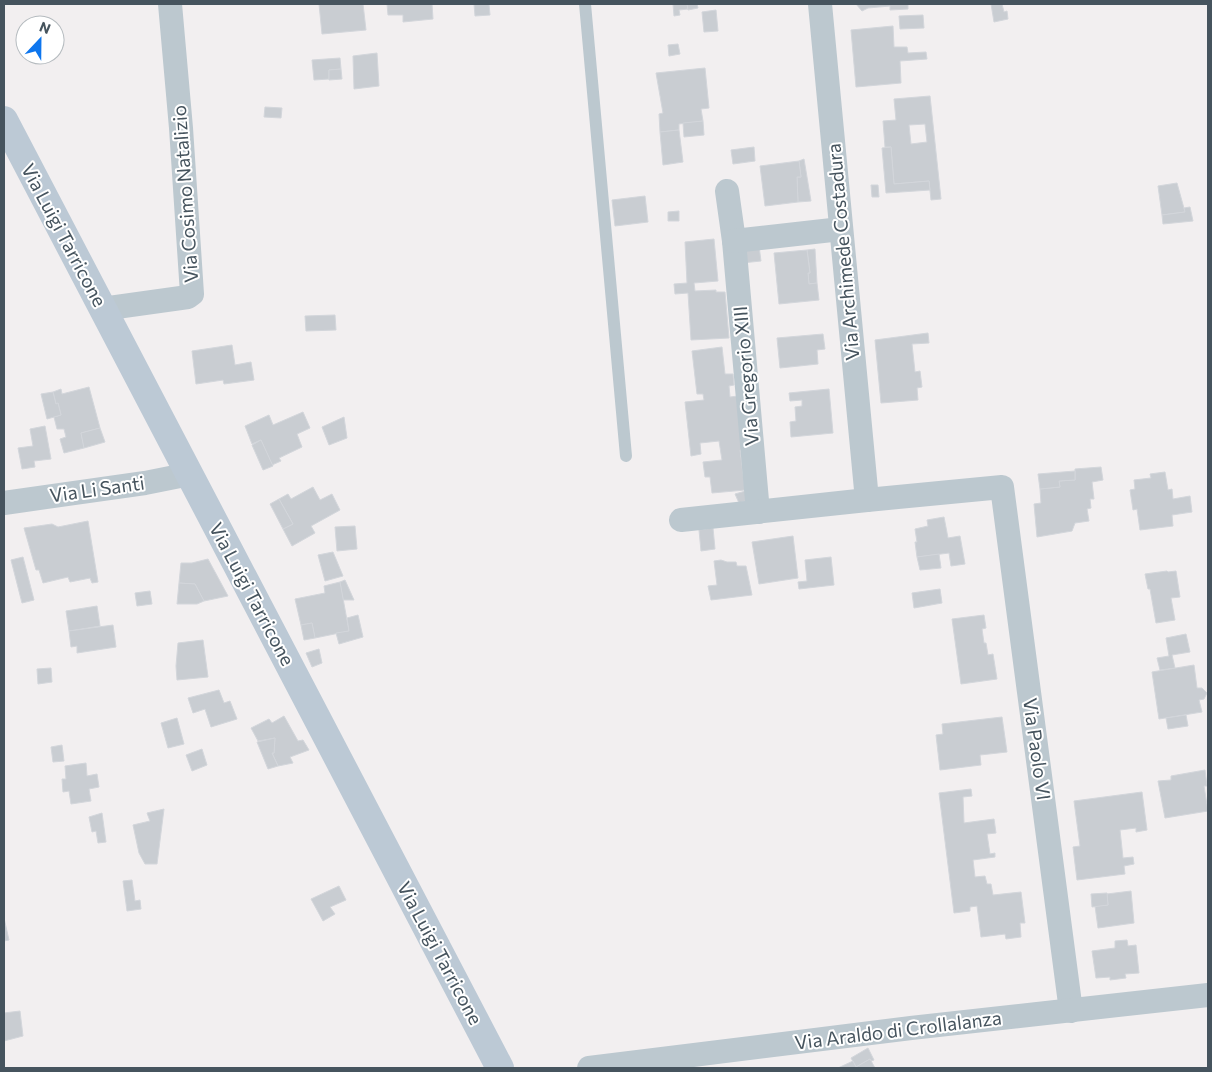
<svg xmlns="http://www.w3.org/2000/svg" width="1212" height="1072" viewBox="0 0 1212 1072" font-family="Commissioner,sans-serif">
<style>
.building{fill:#c9cdd2;stroke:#d3d6db;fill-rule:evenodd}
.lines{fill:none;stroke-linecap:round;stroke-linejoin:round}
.service{stroke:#bcc8cf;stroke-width:12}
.minor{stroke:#bcc8cf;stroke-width:24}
.secondary{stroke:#bcc9d5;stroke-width:28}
.labels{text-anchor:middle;stroke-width:4;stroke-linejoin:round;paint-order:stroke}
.street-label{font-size:19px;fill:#46545e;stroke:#fff}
</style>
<rect width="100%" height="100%" fill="#f2eff0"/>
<!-- building -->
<g class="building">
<polygon points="319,4 363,4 366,30 322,34"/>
<polygon points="387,4 432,4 433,19 403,22 403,15 388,15"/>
<polygon points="474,4 489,4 490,15 475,16"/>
<polygon points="673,4 687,4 688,9 679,10 680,15 674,16"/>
<polygon points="687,4 697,4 698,8 688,10"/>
<polygon points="856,4 908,4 908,9 890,10 890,6 868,8 862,11"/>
<polygon points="991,4 1002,4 1004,12 1007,11 1008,19 994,22"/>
<polygon points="716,10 718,31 704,32 702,12"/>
<polygon points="923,15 924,28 900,29 899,16"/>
<polygon points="893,26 894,47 907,47 908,53 926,52 927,59 900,61 901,83 856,87 851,30"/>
<polygon points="678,44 680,54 669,56 668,45"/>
<polygon points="377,53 379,86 354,89 353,56"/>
<polygon points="340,58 341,69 329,70 329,79 314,80 312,60"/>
<polygon points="705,68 709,108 701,109 703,121 679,124 679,130 660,132 659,114 663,113 656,73"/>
<polygon points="341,69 342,79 329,80 329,70"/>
<path d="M930,96L941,199L931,200L929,181L894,184L891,147H885L883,121L896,120L894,99ZM925,124L927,142L911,144L909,125Z"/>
<polygon points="265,107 282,108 281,118 264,117"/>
<polygon points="703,121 704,135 684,137 683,123"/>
<polygon points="679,130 683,162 663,165 660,132"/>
<polygon points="754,147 755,161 733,164 731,150"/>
<polygon points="891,147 894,184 929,181 930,190 886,193 882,148"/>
<polygon points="804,159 811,201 798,202 797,177 801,177 799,161"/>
<polygon points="799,161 801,177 797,177 798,202 765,206 760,166"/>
<polygon points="1177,183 1185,212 1162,215 1158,186"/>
<polygon points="871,185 878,185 879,197 872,197"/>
<polygon points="645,196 648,222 615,226 612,200"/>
<polygon points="1190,207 1193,221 1163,224 1162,215 1185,212 1184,208"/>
<polygon points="679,211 679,221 668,221 668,212"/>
<polygon points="714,239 718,281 694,283 695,291 716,290 716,292 725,292 729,338 691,340 688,293 675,294 674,284 687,283 685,242"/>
<polygon points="759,246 761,261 742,263 740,248"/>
<polygon points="815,249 817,283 809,284 808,273 810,273 807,250"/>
<polygon points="807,250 810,273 808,273 809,284 817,283 819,300 779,304 774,253"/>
<polygon points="335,315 336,330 306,331 305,316"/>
<polygon points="928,333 929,343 912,344 915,372 920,371 922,387 917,388 918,400 881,403 875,340"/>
<polygon points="823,334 825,349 817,350 818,364 780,368 777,338"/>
<polygon points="232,345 235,365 251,362 254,380 224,384 223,380 196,384 192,351"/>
<polygon points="722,347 725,374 733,374 734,385 729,386 730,397 738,396 745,450 740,450 745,490 712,493 710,477 705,477 703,462 722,460 719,441 700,443 701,454 691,456 685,402 704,400 703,394 697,394 692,351"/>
<polygon points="89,387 100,428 81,433 84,448 64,453 60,439 66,437 64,429 57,429 54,417 61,415 58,403 56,404 53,392 61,389 62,394"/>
<polygon points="829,389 833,433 791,437 790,422 796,421 795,407 802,406 802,400 790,401 789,393"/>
<polygon points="53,392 56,404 58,403 61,415 47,419 41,394"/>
<polygon points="303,412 310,428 297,434 302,447 279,458 281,461 272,465 261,440 252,444 245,426 269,415 273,425"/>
<polygon points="344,417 347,438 329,445 322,427"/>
<polygon points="45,426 51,459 34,461 35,467 22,469 18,448 33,446 30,429"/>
<polygon points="100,428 105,442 84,448 81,433"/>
<polygon points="261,440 273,466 263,470 252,445"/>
<polygon points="1101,467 1103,480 1092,482 1094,499 1090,499 1091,508 1087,509 1089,521 1075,523 1072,531 1037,537 1034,504 1041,503 1040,489 1060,487 1059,481 1075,480 1075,469"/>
<polygon points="1075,471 1075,480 1059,481 1060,487 1040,489 1038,474"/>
<polygon points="1165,472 1168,490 1172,489 1173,499 1190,496 1192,512 1172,515 1173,526 1140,530 1137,509 1133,510 1130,490 1135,489 1134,480 1151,478 1150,474"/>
<polygon points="313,487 320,500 332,494 340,510 311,526 315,533 292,546 283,529 293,524 279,499 288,494 291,499"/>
<polygon points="749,490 752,499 739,503 735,494"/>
<polygon points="279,499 293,524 283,529 270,504"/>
<polygon points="944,517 948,538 960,536 965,564 951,566 949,553 917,557 915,542 917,542 915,529 928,526 927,520"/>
<polygon points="88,521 98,582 92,583 90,578 70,582 68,577 43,583 39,570 36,570 24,528 52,524 58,527"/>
<polygon points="355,526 357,549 337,551 335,527"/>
<polygon points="713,528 715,549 701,551 699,530"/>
<polygon points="793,536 798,578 759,584 752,542"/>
<polygon points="333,552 343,576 325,581 318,555"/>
<polygon points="939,554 941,568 920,570 917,557"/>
<polygon points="23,557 34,600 22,603 11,560"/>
<polygon points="831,557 834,585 799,589 798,582 807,581 805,560"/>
<polygon points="208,559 228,596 204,601 195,584 179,583 181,563 192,563"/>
<polygon points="721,560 727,562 736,562 737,566 746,566 752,595 711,600 708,586 717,585 714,561"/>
<polygon points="1167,571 1168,572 1176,571 1180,597 1171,598 1175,620 1156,623 1150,589 1148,589 1145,574"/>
<polygon points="345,580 354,600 343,600 340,582"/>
<polygon points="340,582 349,631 315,638 312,623 301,625 295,599 325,593 324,586"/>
<polygon points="179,583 195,584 204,601 197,604 177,604"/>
<polygon points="940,589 942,603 914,608 912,593"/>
<polygon points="150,591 152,604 137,606 135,593"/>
<polygon points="97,606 100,626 69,631 66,611"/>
<polygon points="358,615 363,637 339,644 336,633 349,631 347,618"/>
<polygon points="984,615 986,628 982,629 984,643 986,643 988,655 993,654 997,679 961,684 952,619"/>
<polygon points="312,623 315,638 304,640 301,625"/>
<polygon points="113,625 116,647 77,653 77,646 71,647 69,631"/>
<polygon points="1186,634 1190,652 1172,655 1175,668 1160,670 1157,658 1169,656 1166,638"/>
<polygon points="203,640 208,677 177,680 176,666 178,643"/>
<polygon points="319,649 322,663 312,667 306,653"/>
<polygon points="1194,665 1197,688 1202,688 1207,693 1204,699 1199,700 1202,712 1159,719 1152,672"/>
<polygon points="51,668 52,682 38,684 37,669"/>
<polygon points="219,690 224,703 230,701 237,719 211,727 205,709 193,713 188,698"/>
<polygon points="1186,715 1188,726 1168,729 1166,718"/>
<polygon points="284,716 298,741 303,740 309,750 290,757 293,763 278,766 272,753 274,753 275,738 258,741 251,728 269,719 272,723"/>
<polygon points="1002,717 1007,752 980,755 981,765 940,770 936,735 943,734 942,724"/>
<polygon points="177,718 184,744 168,748 161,723"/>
<polygon points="275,738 274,753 272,753 278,766 268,769 257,742"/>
<polygon points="62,745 64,761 53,762 51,747"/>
<polygon points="202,749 207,765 192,771 186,755"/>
<polygon points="86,763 87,776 97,774 99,787 89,789 91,801 71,804 69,791 63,792 62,779 66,779 65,766"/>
<polygon points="1205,770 1207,786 1204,786 1208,811 1165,818 1158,781 1171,780 1171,776"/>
<polygon points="971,789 972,796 963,797 964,823 994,819 996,833 987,834 990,854 995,853 995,857 973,860 975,877 985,876 987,884 991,884 993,895 1021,892 1025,923 1020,923 1021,937 1006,939 1005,934 981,937 977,906 970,907 970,911 954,913 939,793"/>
<polygon points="1142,792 1147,830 1136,832 1136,828 1120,830 1123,858 1133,857 1134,864 1124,866 1125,874 1077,880 1073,847 1080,846 1074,801"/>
<polygon points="164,809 157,864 145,864 139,853 133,825 150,821 147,813"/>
<polygon points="102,813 106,842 98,843 96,831 92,832 89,817"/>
<polygon points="132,880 135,901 140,900 141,909 127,911 123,881"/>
<polygon points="339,886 346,900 330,907 335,914 323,921 311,899"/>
<polygon points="1131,891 1134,923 1098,928 1095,906 1108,905 1107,894"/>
<polygon points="1107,893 1108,905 1092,907 1091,894"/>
<polygon points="4,918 9,940 4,941"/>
<polygon points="1127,940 1128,946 1136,945 1139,973 1125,974 1126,978 1110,980 1110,977 1096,978 1092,951 1115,948 1115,941"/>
<polygon points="20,1011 23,1036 4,1041 4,1013"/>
<polygon points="868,1048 874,1060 871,1061 870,1059 856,1067 851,1058"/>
<polygon points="870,1059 875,1068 838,1068 853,1061 856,1067"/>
</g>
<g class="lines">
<!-- service -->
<polyline class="service" points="585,4 626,456"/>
<!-- minor -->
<g class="minor">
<polyline points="820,4 867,500"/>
<polyline points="727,191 734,241 758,512"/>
<polyline points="734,241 841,229"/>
<polyline points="102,309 188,297 192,294 181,128 170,4"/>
<polyline points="4,503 145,483 190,474"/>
<polyline points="681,520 867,500 1002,487 1071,1011"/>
<polyline points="589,1068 911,1028 1208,995"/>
</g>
<!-- secondary -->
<polyline class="secondary" points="4,120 500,1068"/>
</g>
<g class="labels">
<!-- street labels -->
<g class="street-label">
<text transform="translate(185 194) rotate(-94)" y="7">Via Cosimo Natalizio</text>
<text transform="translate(64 235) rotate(62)" y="7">Via Luigi Tarricone</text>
<text transform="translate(843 252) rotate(-95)" y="7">Via Archimede Costadura</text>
<text transform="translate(746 376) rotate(-95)" y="7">Via Gregorio XIII</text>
<text transform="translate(97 489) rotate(-8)" y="7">Via Li Santi</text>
<text transform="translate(252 594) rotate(62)" y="7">Via Luigi Tarricone</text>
<text transform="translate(1037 749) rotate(82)" y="7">Via Paolo VI</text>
<text transform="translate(440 953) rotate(62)" y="7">Via Luigi Tarricone</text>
<text transform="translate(898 1030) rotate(-7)" y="7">Via Araldo di Crollalanza</text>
</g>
</g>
<!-- border -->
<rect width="1212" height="1072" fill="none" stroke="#46545e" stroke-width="10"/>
<!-- north arrow -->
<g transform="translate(40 40) rotate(22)"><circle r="24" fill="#ffffff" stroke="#b5bbbf"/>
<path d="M0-4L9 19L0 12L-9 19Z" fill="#0e76ee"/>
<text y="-8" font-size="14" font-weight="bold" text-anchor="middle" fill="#46545e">N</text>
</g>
</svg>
